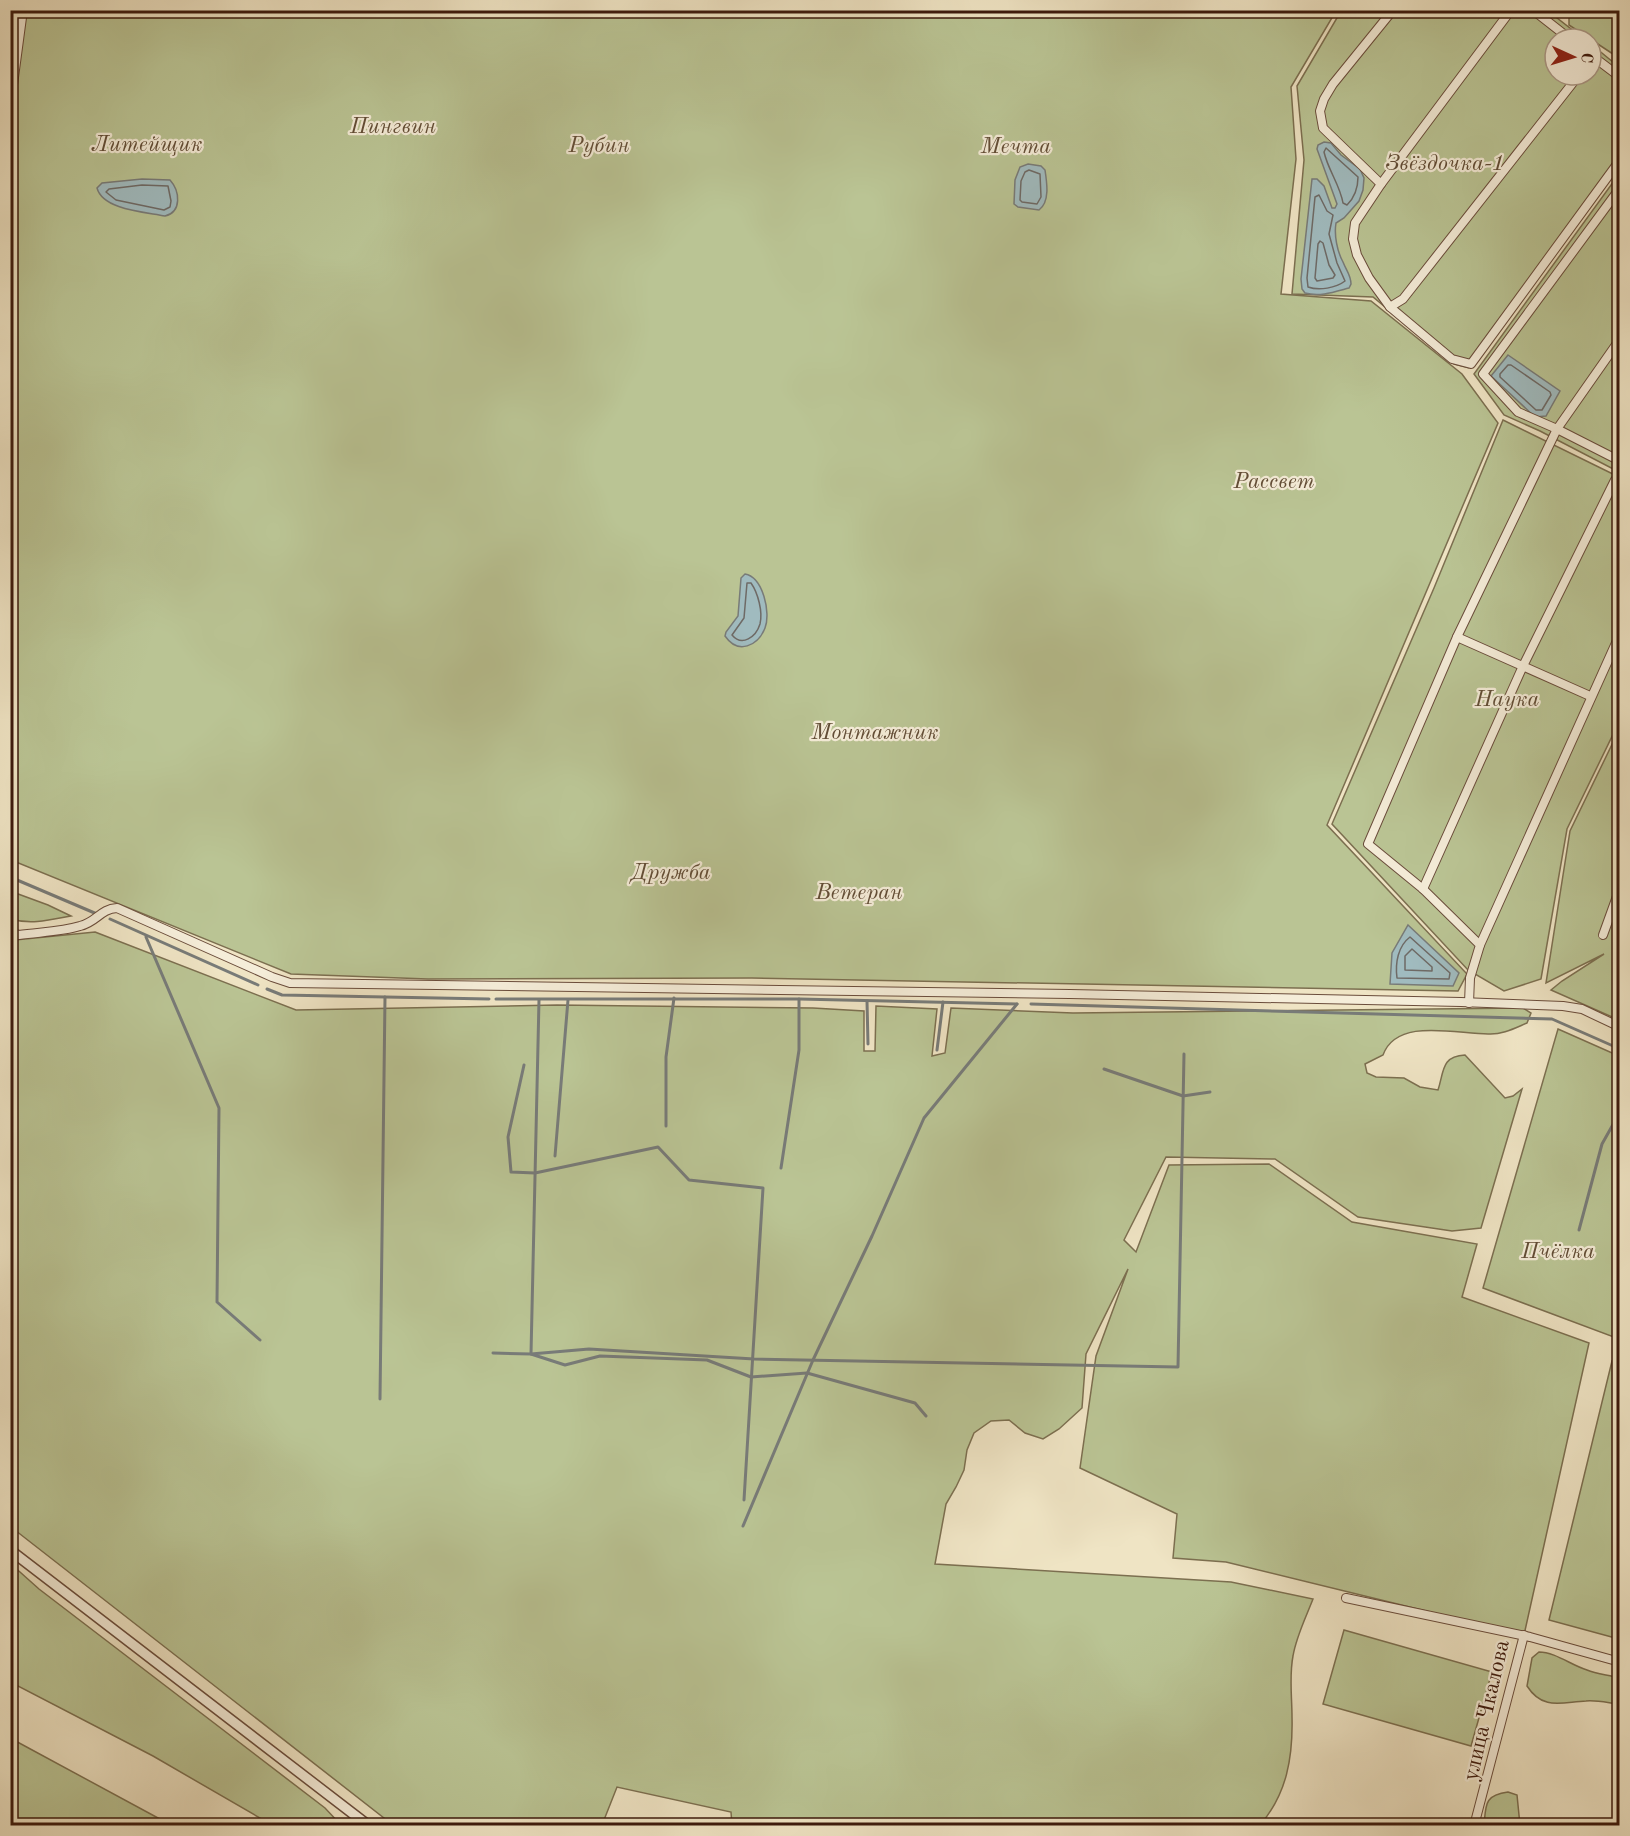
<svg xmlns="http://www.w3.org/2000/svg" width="1630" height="1836" viewBox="0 0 1630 1836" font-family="'Old Standard TT',serif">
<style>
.green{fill:#bac494;stroke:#7c6f50;stroke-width:1.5}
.water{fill:#a0bbbf;stroke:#787b78;stroke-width:1.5}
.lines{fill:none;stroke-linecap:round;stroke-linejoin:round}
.shore{stroke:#6e6a66;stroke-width:1.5}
.stream{stroke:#787b78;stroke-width:3}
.minor-casing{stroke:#6a4c3b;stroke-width:10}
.tertiary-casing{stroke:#6a4c3b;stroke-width:12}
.minor{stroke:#f5edd9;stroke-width:8}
.tertiary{stroke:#f5edd9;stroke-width:9}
.labels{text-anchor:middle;stroke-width:4.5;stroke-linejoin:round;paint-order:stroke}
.park-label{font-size:22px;font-style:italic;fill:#624d36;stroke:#f5edd9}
.street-label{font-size:22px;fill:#3d1a0d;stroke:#f5edd9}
</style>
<rect width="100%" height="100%" fill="#efe4c4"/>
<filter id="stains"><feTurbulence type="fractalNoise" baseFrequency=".00333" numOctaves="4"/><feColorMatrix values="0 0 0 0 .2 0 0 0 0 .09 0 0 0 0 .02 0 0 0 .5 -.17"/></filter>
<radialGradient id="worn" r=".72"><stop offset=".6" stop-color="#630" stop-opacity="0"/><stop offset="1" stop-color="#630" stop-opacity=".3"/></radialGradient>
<!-- green -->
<g class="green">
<polygon points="10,11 1336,11 1291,87 1296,159 1281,294 1371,301 1462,374 1498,423 1327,825 1467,974 1458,991 752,978 428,979 291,974 11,860"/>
<polygon points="1341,11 1548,11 1584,39 1555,39 1555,75 1591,75 1591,44 1619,67 1619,162 1469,368 1454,364 1373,297 1292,294 1304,160 1297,86"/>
<polygon points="1569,11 1619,11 1619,58 1569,25"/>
<polygon points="1619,174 1619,472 1540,431 1504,415 1474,374"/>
<polygon points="1503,420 1619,477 1619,722 1567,829 1541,979 1504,991 1468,970 1332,824 1434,588"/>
<polygon points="1619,730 1619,1020 1551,990 1562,981 1604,954 1546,983 1570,831"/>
<path d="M10,891L48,905L71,916C50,920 31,925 11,919Z"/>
<path d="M95,932L296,1010L557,1005L813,1008L864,1011V1051H875L876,1006L937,1009L932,1056L945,1053L951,1008L1073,1013L1523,1008L1531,1013L1527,1023C1515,1028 1502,1035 1488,1034C1456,1034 1397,1017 1383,1055L1365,1064L1367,1073L1376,1077L1404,1078L1420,1087L1438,1090C1444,1072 1441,1056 1465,1055L1505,1098L1513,1096L1522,1089L1481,1228L1452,1231L1358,1217L1275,1159L1166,1157L1124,1240L1136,1252L1169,1165L1269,1164L1352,1222L1477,1244L1462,1297L1589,1343L1524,1635L1226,1562L1173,1558L1177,1514L1080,1468L1096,1356L1128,1269L1086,1354L1082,1408L1059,1429L1043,1439L1025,1433L1009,1420L991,1421L974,1433L967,1450L964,1470L956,1487L946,1504L935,1564L1231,1582L1313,1599C1306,1617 1296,1637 1293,1656C1289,1676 1292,1697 1292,1717C1293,1757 1287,1794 1260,1825H732L731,1812L617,1787L602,1825H393L11,1527L10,939L15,940Z"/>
<polygon points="1558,1029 1619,1056 1619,1339 1483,1288"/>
<polygon points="1612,1361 1620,1364 1619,1639 1549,1620"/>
<polygon points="11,1564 39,1589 325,1808 341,1825 272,1825 153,1756 14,1684 10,1678"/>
<polygon points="1344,1630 1492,1672 1471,1746 1323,1704"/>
<path d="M1539,1652C1555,1652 1571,1665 1587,1670C1597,1674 1609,1675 1619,1678V1704C1609,1703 1597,1700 1586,1701C1562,1702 1543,1711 1527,1686L1532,1658Z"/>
<polygon points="10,1738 171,1825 11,1825"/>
<path d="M1508,1792L1517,1795L1520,1825H1484C1486,1805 1484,1795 1508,1792Z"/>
</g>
<!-- water -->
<g class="water">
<path d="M1324,142L1331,143L1341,155L1360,169L1364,178L1363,190L1359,201L1344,218L1336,223C1334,235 1337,251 1343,262C1346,270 1351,275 1351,284L1349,288C1334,292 1320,297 1305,293L1302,289L1301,279L1312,179H1317L1324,186L1332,208H1335L1337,204L1317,149L1318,145Z"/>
<path d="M1028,164L1041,166L1045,170C1047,183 1050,202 1039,210L1018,207L1014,204L1015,180L1020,167Z"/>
<path d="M142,179L170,180C180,191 182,212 165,216C145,212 103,210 97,188L102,183Z"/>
<polygon points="1508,355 1560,391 1546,416 1535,417 1491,376"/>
<path d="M745,574C763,577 771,613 765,628C758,646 738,655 725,636L726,632L738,616L741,578Z"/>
<polygon points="1408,925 1459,973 1453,986 1390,984 1392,953"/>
</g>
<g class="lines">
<!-- shore -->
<g class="shore">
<path d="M1326,148L1358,177C1358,189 1355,197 1347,205L1343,203C1340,185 1328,170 1324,152Z"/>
<polygon points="1029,170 1040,174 1041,197 1037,204 1022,202 1020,200 1021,181 1025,172"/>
<polygon points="142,185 168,186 171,201 170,207 164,210 116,200 106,192 109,189"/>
<path d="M1319,195L1327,211L1333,215L1329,234L1337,263L1345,281C1336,288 1319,291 1308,287L1307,278L1315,197Z"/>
<polygon points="1320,241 1323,243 1329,265 1335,275 1333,278 1317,281 1315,278 1318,244"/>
<polygon points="1508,365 1511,365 1550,392 1551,395 1542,410 1536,410 1500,377 1500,374"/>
<path d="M747,583H751C758,593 763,612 760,624C756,637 742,647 732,635L744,618Z"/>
<path d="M1410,937L1450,973L1449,979L1397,978C1395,963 1398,946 1410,937Z"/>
<polygon points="1412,949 1432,967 1432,971 1405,970 1405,956"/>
</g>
<!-- stream -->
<g class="stream">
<polyline points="10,877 97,914"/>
<polyline points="110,919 258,985"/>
<polyline points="146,937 219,1108 217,1302 260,1340"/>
<polyline points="267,989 282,995 489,999"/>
<polyline points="496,999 799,999 1017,1004"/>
<polyline points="539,1000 531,1354 565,1365 600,1356 707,1360 751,1377 807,1373 915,1403 926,1416"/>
<polyline points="867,1001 868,1044"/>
<polyline points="1031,1004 1552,1019 1620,1049"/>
<polyline points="937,1050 943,1002"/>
<polyline points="524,1065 508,1137 511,1172 535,1173 658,1147 689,1180 763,1188 744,1500"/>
<polyline points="1104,1069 1183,1096 1210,1092"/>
<polyline points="666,1126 666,1057 674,998"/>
<polyline points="555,1156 568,1000"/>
<polyline points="781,1168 799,1050 799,999"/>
<polyline points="1579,1230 1602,1144 1620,1112"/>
<polyline points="493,1353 531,1354 589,1349 754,1359 1178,1367 1184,1054"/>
<polyline points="380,1399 385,997"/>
<polyline points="743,1526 813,1360 872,1236 924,1118 1017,1004"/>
</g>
<defs>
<g id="minor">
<polyline points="1511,10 1381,184 1355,223 1353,239 1357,255 1369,278 1390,307 1452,359 1471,364 1620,160"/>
<polyline points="1533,10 1570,39"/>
<polyline points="1591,55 1620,77"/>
<polyline points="10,107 23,10"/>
<polyline points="1381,184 1323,128 1320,111 1324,99 1333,84 1393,10"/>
<polyline points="1620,188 1483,374 1518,412 1557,429 1620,461"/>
<polyline points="1390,307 1403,299 1579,75"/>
<polyline points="1457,637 1590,696"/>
<polyline points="1423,889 1523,666 1615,480"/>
<path d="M10,932L19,935C39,932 61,932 80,926C97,922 100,909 117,908L272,977L290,983L1070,994L1461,1002L1563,1006L1582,1009L1620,1027"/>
<polyline points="1603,935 1620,888"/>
<polyline points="1480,945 1620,634"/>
<polyline points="1469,1003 1470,978 1480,945 1423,889 1368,844 1457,637 1557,429 1620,339"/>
<polyline points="1346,1598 1530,1637 1620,1662"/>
<polyline points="1474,1826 1524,1635"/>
</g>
<polyline id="tertiary" points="10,1550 369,1826"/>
</defs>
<!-- minor casing -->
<use href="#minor" class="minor-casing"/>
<!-- tertiary casing -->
<use href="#tertiary" class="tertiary-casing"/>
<!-- minor -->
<use href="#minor" class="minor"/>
<!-- tertiary -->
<use href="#tertiary" class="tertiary"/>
</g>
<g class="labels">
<!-- park labels -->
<g class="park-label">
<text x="393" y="133">Пингвин</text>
<text x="147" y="151">Литейщик</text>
<text x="599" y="152">Рубин</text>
<text x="1016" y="153">Мечта</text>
<text x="1445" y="170">Звёздочка-1</text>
<text x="1274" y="488">Рассвет</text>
<text x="1507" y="706">Наука</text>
<text x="875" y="739">Монтажник</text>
<text x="671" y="879">Дружба</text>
<text x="859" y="899">Ветеран</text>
<text x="1558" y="1258">Пчёлка</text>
</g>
<!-- street labels -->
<g class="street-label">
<text transform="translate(1485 1710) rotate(-77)" y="8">улица Чкалова</text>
</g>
</g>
<!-- margin -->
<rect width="1630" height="1836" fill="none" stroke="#efe4c4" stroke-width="36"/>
<rect x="12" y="12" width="1606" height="1812" fill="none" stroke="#3d1a0d" stroke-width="3"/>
<rect x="18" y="18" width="1594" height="1800" fill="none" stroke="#3d1a0d" stroke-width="1.5"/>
<!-- north arrow -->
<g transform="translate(1573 57) rotate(94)"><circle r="28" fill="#f5edd9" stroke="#ab9987" stroke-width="1.5"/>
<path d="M0-4.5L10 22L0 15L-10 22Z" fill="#8f2418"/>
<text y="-9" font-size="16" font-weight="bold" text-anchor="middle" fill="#3d1a0d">С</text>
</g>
<rect width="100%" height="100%" filter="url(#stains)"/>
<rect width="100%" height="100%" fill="url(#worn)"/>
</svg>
